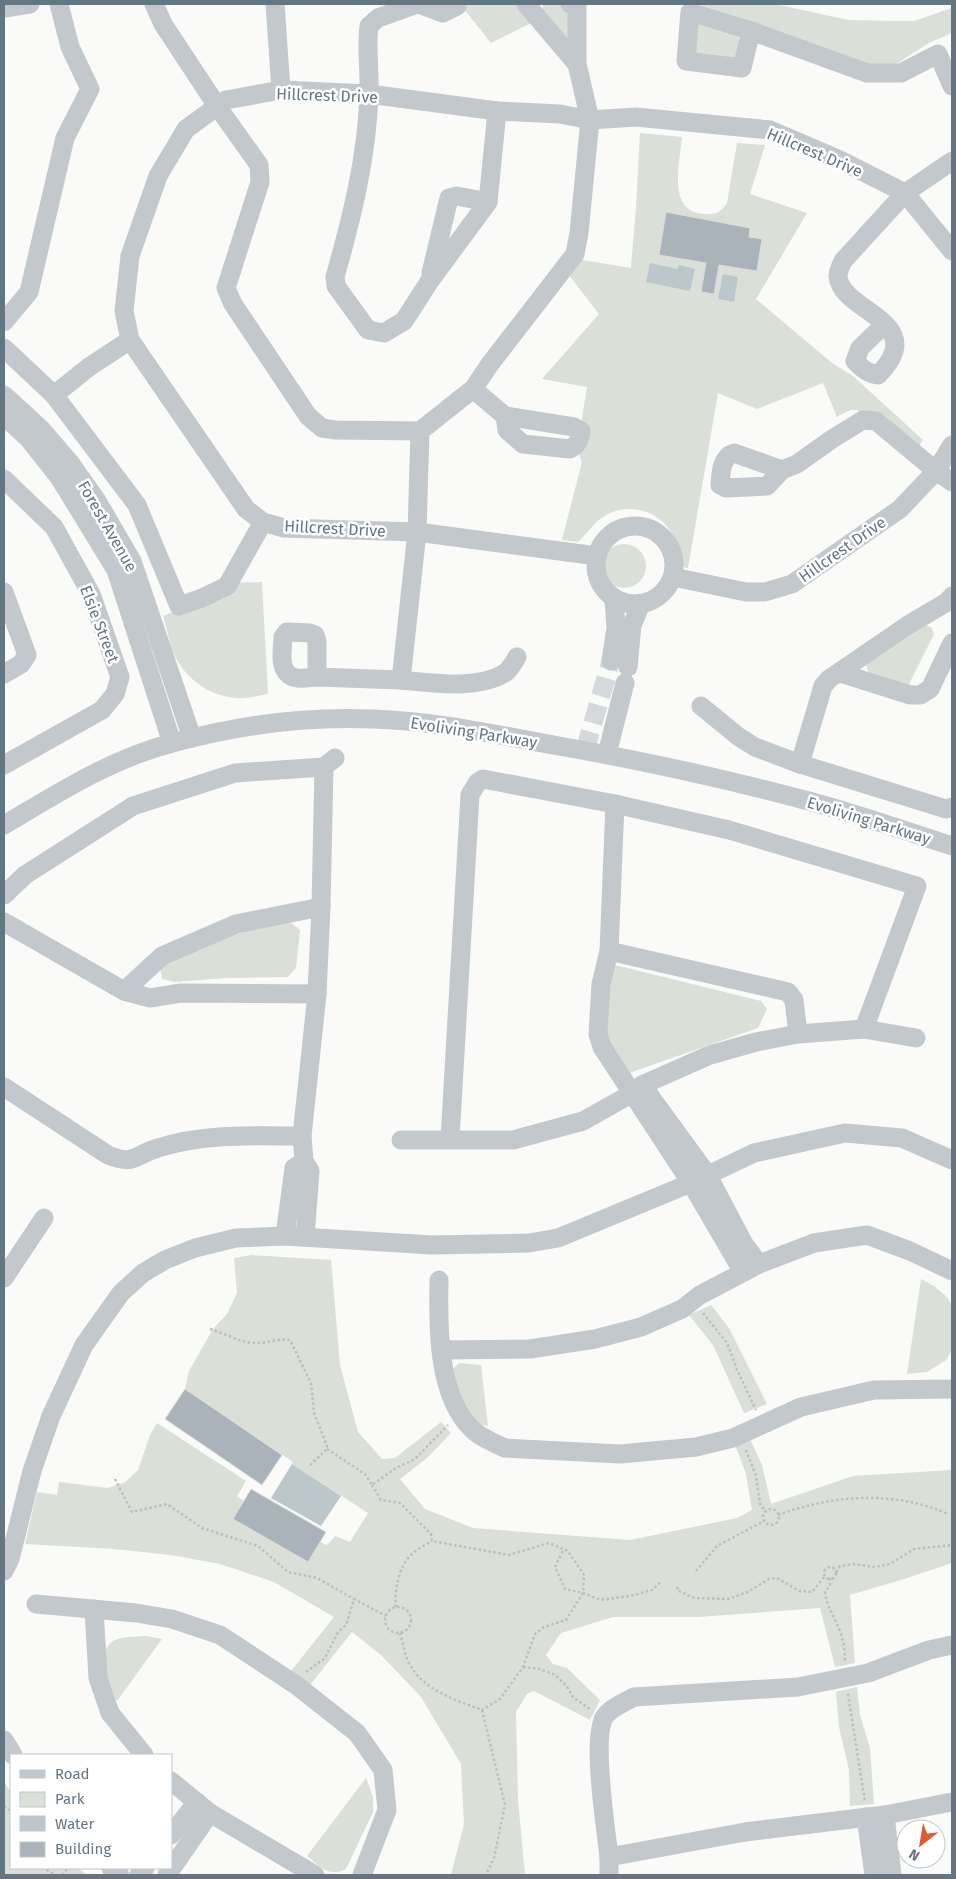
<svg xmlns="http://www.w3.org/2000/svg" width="956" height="1879" viewBox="0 0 956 1879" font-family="'Fira Sans',sans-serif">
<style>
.green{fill:#dadfd7}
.water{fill:#bbc7cb}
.building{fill:#aab3b9;stroke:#dcdcda}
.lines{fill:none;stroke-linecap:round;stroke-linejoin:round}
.minor-tunnel{stroke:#d5d9db;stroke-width:19;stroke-dasharray:19 9;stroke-linecap:butt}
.path{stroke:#bbbfc2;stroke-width:2.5;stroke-dasharray:2.5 2.5;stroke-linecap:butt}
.minor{stroke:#c3c8cc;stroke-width:19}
.labels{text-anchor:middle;stroke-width:5;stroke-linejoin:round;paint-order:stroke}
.street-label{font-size:16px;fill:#657683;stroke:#fff}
</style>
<rect width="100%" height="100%" fill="#fafaf8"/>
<!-- green -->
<g class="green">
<polygon points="460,4 517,4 531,23 491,43"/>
<polygon points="545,4 561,4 572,8 570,48 542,14 543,5"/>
<polygon points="698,4 775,4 848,20 894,21 914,21 952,8 952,33 929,43 896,64 874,66"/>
<polygon points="693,23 738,37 743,43 732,61 695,53"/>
<path d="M640,133L682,137C680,163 666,213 705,214C716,215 721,212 727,203L737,143L765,145L750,194L807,213L756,299L832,363L853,376L923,440L913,456C902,446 868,414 856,410C850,409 842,414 837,417L823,383L757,409L718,393L688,568L677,566C677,555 678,542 671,532C657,509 626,502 603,517C594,523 586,534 578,542L562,540L582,462L577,449L587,387L542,379L599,314L565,270L570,258L631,268L636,208Z"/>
<circle cx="624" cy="566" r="22"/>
<path d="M262,582L268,694C261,695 253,697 245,698C215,700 186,681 174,654C169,642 167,628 163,616L203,601L227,583Z"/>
<polygon points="921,622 932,628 934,634 908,686 870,677 866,665"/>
<path d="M291,923L300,930L296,968L288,977L228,978L175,982L162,979L160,967C205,946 240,927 291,923Z"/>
<polygon points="615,965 761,1001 767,1009 758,1028 629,1073 600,1035 602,977"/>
<polygon points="252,1255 331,1260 340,1365 358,1432 382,1459 395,1458 441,1422 451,1433 427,1458 400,1479 425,1509 473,1528 630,1540 737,1518 752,1510 746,1474 735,1445 750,1439 762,1465 771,1504 853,1476 952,1470 952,1563 904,1579 850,1595 855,1663 835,1667 820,1608 698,1617 613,1617 561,1633 546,1655 553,1664 567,1668 600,1700 590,1720 534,1691 527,1694 516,1712 518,1800 525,1875 451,1875 464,1824 461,1764 421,1697 381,1655 352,1632 310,1685 291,1671 334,1617 274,1582 220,1564 171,1555 114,1549 25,1544 37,1492 57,1495 59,1482 107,1488 124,1483 138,1470 150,1435 157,1423 246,1481 237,1496 244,1501 234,1519 308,1562 320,1542 327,1545 335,1536 350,1542 368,1513 292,1464 293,1462 185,1389 189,1371 213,1329 227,1314 237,1293 234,1258"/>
<polygon points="921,1279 934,1286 948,1298 952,1306 952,1350 946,1360 927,1372 907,1374"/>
<polygon points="711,1305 729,1328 767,1404 744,1413 713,1345 689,1315"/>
<polygon points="459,1363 481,1365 488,1426 478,1424 469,1416 450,1372"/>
<path d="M146,1636L162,1639L117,1701C109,1685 93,1652 115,1640C125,1636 136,1637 146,1636Z"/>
<polygon points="857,1687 860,1715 870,1748 874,1804 850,1806 849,1770 839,1727 836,1692"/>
<path d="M366,1778L373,1797V1812L346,1869C329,1878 320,1866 307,1856Z"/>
<polygon points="4,1781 11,1793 11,1868 78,1868 87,1875 4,1875"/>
</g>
<!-- water -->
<g class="water">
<polygon points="650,263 678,269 679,265 695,269 690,291 646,282"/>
<polygon points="723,274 738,277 734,302 718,299"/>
<polygon points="292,1464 341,1496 321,1526 271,1498"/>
</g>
<!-- building -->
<g class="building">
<polygon points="666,212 750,228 749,237 762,239 757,271 719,265 714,294 701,292 706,263 659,255"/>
<polygon points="185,1389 282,1455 262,1485 165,1419"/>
<polygon points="251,1489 326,1532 308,1562 233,1519"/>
</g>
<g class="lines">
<!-- minor-tunnel -->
<polyline class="minor-tunnel" points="585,750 611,661"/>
<!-- path -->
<g class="path">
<polyline points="703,1313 727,1343 738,1372 756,1410"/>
<path d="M210,1329C224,1333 239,1342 253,1343C266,1344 277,1338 290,1340L311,1383L314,1413L327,1446V1449L308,1467"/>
<polyline points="327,1449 365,1474 372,1485 396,1468 415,1459 448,1425"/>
<polyline points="746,1450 756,1476 760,1504 766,1512"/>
<polyline points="115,1479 132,1512 167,1504 202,1528 258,1546 288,1572 317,1578 354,1599"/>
<polyline points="372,1485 381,1500 400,1503 431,1534 432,1541 509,1555 549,1543 568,1551 584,1575 583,1593 601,1600 630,1596 652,1590 661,1582"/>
<circle cx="771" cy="1517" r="8"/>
<path d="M778,1515C832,1495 894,1490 948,1514"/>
<circle cx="830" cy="1573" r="6"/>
<polyline points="696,1571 717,1546 764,1521"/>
<polyline points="836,1572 840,1566 854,1564 875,1567 890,1564 914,1549 952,1545"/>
<path d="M830,1578V1585L825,1592C827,1608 836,1619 841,1634C844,1643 845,1652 845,1661"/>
<polyline points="678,1587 677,1590 694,1598 728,1599 748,1592 769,1579 777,1578 799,1591 812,1592 825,1576"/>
<path d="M396,1607C394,1591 399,1566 411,1555C417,1549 425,1545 432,1541"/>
<circle cx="398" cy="1620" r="13"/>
<path d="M400,1633C403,1642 404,1654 409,1663C423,1690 455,1700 482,1710L500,1699L523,1667L535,1634L544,1627L566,1620L583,1593L565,1589L555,1567L564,1549"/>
<polyline points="523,1667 540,1669 555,1675 566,1685 573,1697 591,1710"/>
<polyline points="306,1672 325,1658 338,1632 346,1625 354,1599 386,1616"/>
<polyline points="848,1694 865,1802"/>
<polyline points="482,1710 505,1805 494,1858 486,1875"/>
<polyline points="4,1806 11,1811"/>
<polyline points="47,1869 54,1875"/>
<polyline points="47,1869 48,1875"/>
<polyline points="62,1875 68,1868"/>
</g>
<!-- minor -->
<g class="minor">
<polyline points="154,4 163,24 217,106 259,165 260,182 226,288 233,304 308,416 322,428 335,430 420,431"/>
<polyline points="275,4 281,90"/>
<path d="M417,4L378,18L369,26C366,48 370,71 369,94C367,157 352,217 335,277L336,286L368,330L384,333L404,321L429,282L488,202L497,111"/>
<polyline points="419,4 443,13 457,6 457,4"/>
<polyline points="526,4 577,64"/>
<polyline points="4,8 30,4"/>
<polyline points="751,31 742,68 686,61 690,12 751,31 867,73 901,73 938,54 952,86"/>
<polyline points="431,273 449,198 457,196 488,202"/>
<polyline points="4,322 29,292 65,138 90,89 70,47 59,4"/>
<path d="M885,324L860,348L855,361C861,368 869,374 878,375C932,321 840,312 838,276C838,271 841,265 843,261L905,193L952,161"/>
<polyline points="130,340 89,367 54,395 137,505 179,606 202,598 227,586 263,522"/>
<polyline points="4,348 54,395"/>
<path d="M473,389L505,416L574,427L581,431C580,439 578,445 570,449L523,444L507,430L505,416"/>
<polyline points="4,395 41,429 71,464 97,501 132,561 192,738"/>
<polyline points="4,416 29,439 59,477 116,570 172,743"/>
<path d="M782,470L734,453C721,457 721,473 720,485L726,488L767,486L782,470L797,464L832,439L863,420L876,421L936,471L952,482"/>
<polyline points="4,479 54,527 91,594 120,677 115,694 102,710 4,765"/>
<circle cx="635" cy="565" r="39"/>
<polyline points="597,556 417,532 284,528 263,522 246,509 130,340 124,311 130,256 158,176 186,129 226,100 281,90 369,94 497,111 560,114 590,120 636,117 770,130 840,160 905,193 952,251"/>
<polyline points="673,577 746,592 765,592 792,584 900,509 936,471 952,445"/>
<polyline points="4,592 27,655 21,664 4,674"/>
<polyline points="952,596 947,602 908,625 829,679 823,686 800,764 946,809 952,807"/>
<path d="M517,657C514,662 510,669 505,673C477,690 433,683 401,680L417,532L420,431L473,389L490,364L575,254L579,233L590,120L577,64V7L570,4"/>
<polyline points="611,661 616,628 614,598"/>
<polyline points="628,667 632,625 641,604"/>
<polyline points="840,673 910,695 920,695 930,689 952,643"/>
<path d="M317,677C310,677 299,680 293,677C277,671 283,649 283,637L287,632L310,633L315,635L317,641V677L401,680"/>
<polyline points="701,706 739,737 755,747 800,764"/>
<polyline points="607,754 625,683"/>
<polyline points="615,804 609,951 601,984 598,1034 602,1047 691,1183 743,1272"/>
<path d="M4,825C58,793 111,759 172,743C238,725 305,716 373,719C436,721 498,735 559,746C640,760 721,778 801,799C852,812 902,830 952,846"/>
<polyline points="4,895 25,875 133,806 235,773 324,767"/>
<polyline points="4,922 124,991 150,998 181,993 317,994"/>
<polyline points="609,951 788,992 794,1000 798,1034"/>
<polyline points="124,991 162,956 236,924 321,907"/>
<polyline points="642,1085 707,1174 744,1244 759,1264"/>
<path d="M4,1087L108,1155C136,1166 133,1155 158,1148C204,1133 254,1136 302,1136"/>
<polyline points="450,1139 470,795 477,783 483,779 615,804 729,830 917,886 864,1029"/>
<polyline points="401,1140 513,1140 583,1121 631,1094 642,1085 710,1055 756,1042 798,1034 864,1029 916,1038"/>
<polyline points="285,1236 294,1168 304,1161"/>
<polyline points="305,1237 310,1171 304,1161 302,1136 317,994 321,907 324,767 335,758"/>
<polyline points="4,1278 44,1218"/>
<path d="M439,1280C438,1325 437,1396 472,1429C481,1438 494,1443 505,1448L620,1454L696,1447L733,1438L801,1407L874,1390L952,1389"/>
<polyline points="441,1350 530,1349 595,1339 641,1327 682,1309 700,1295 759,1264 814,1243 867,1235 910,1251 952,1271"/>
<polyline points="4,1571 10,1559 32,1471 51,1416 84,1345 121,1293 143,1273 165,1260 195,1248 236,1238 285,1236 432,1245 529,1243 558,1238 691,1183 754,1153 845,1133 902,1138 952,1160"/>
<polyline points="36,1604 136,1613 172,1619 220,1635 296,1685 357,1733 383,1770 387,1810 362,1875"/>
<polyline points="94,1609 98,1678 110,1713 144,1755"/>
<path d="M952,1645L929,1650L868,1673L798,1687L634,1697C624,1703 612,1707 605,1716C591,1736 606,1829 609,1857L745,1832L885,1815L952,1802"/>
<polyline points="4,1740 13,1755"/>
<polyline points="171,1781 210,1813 315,1875"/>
<polyline points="885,1815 892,1875"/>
<polyline points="866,1817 874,1875"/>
<polyline points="171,1835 197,1802"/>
<polyline points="111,1868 120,1875"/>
<polyline points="139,1875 145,1868"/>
<polyline points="167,1875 210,1813"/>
<polyline points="609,1875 609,1857"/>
</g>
</g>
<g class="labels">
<!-- street labels -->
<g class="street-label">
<text transform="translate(327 95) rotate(2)" y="6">Hillcrest Drive</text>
<text transform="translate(815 152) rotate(23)" y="6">Hillcrest Drive</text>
<text transform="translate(108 526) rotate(60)" y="6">Forest Avenue</text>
<text transform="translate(335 528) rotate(3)" y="6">Hillcrest Drive</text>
<text transform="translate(842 549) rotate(-35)" y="6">Hillcrest Drive</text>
<text transform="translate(100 624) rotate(69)" y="6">Elsie Street</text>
<text transform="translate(474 732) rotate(9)" y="6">Evoliving Parkway</text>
<text transform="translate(869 820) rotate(17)" y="6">Evoliving Parkway</text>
</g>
</g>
<!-- border -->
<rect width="956" height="1879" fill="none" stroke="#657683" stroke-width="10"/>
<!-- legend -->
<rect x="10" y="1754" width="162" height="115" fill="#ffffff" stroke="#c1c8cd"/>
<rect x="20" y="1770" width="25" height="8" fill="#c3c8cc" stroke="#c1c8cd"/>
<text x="55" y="1779" font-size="15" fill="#657683">Road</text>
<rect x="20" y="1792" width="25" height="15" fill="#dadfd7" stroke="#c1c8cd"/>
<text x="55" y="1804" font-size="15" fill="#657683">Park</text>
<rect x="20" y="1816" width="25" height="15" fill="#bbc7cb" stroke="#c1c8cd"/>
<text x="55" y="1829" font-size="15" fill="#657683">Water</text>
<rect x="20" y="1842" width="25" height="15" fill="#aab3b9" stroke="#c1c8cd"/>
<text x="55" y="1854" font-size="15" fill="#657683">Building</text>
<!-- north arrow -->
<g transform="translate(921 1844) rotate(211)"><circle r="24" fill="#ffffff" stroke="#c1c8cd"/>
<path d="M0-4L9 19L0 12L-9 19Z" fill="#e4572e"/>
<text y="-8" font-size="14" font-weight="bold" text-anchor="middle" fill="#657683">N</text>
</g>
</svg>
